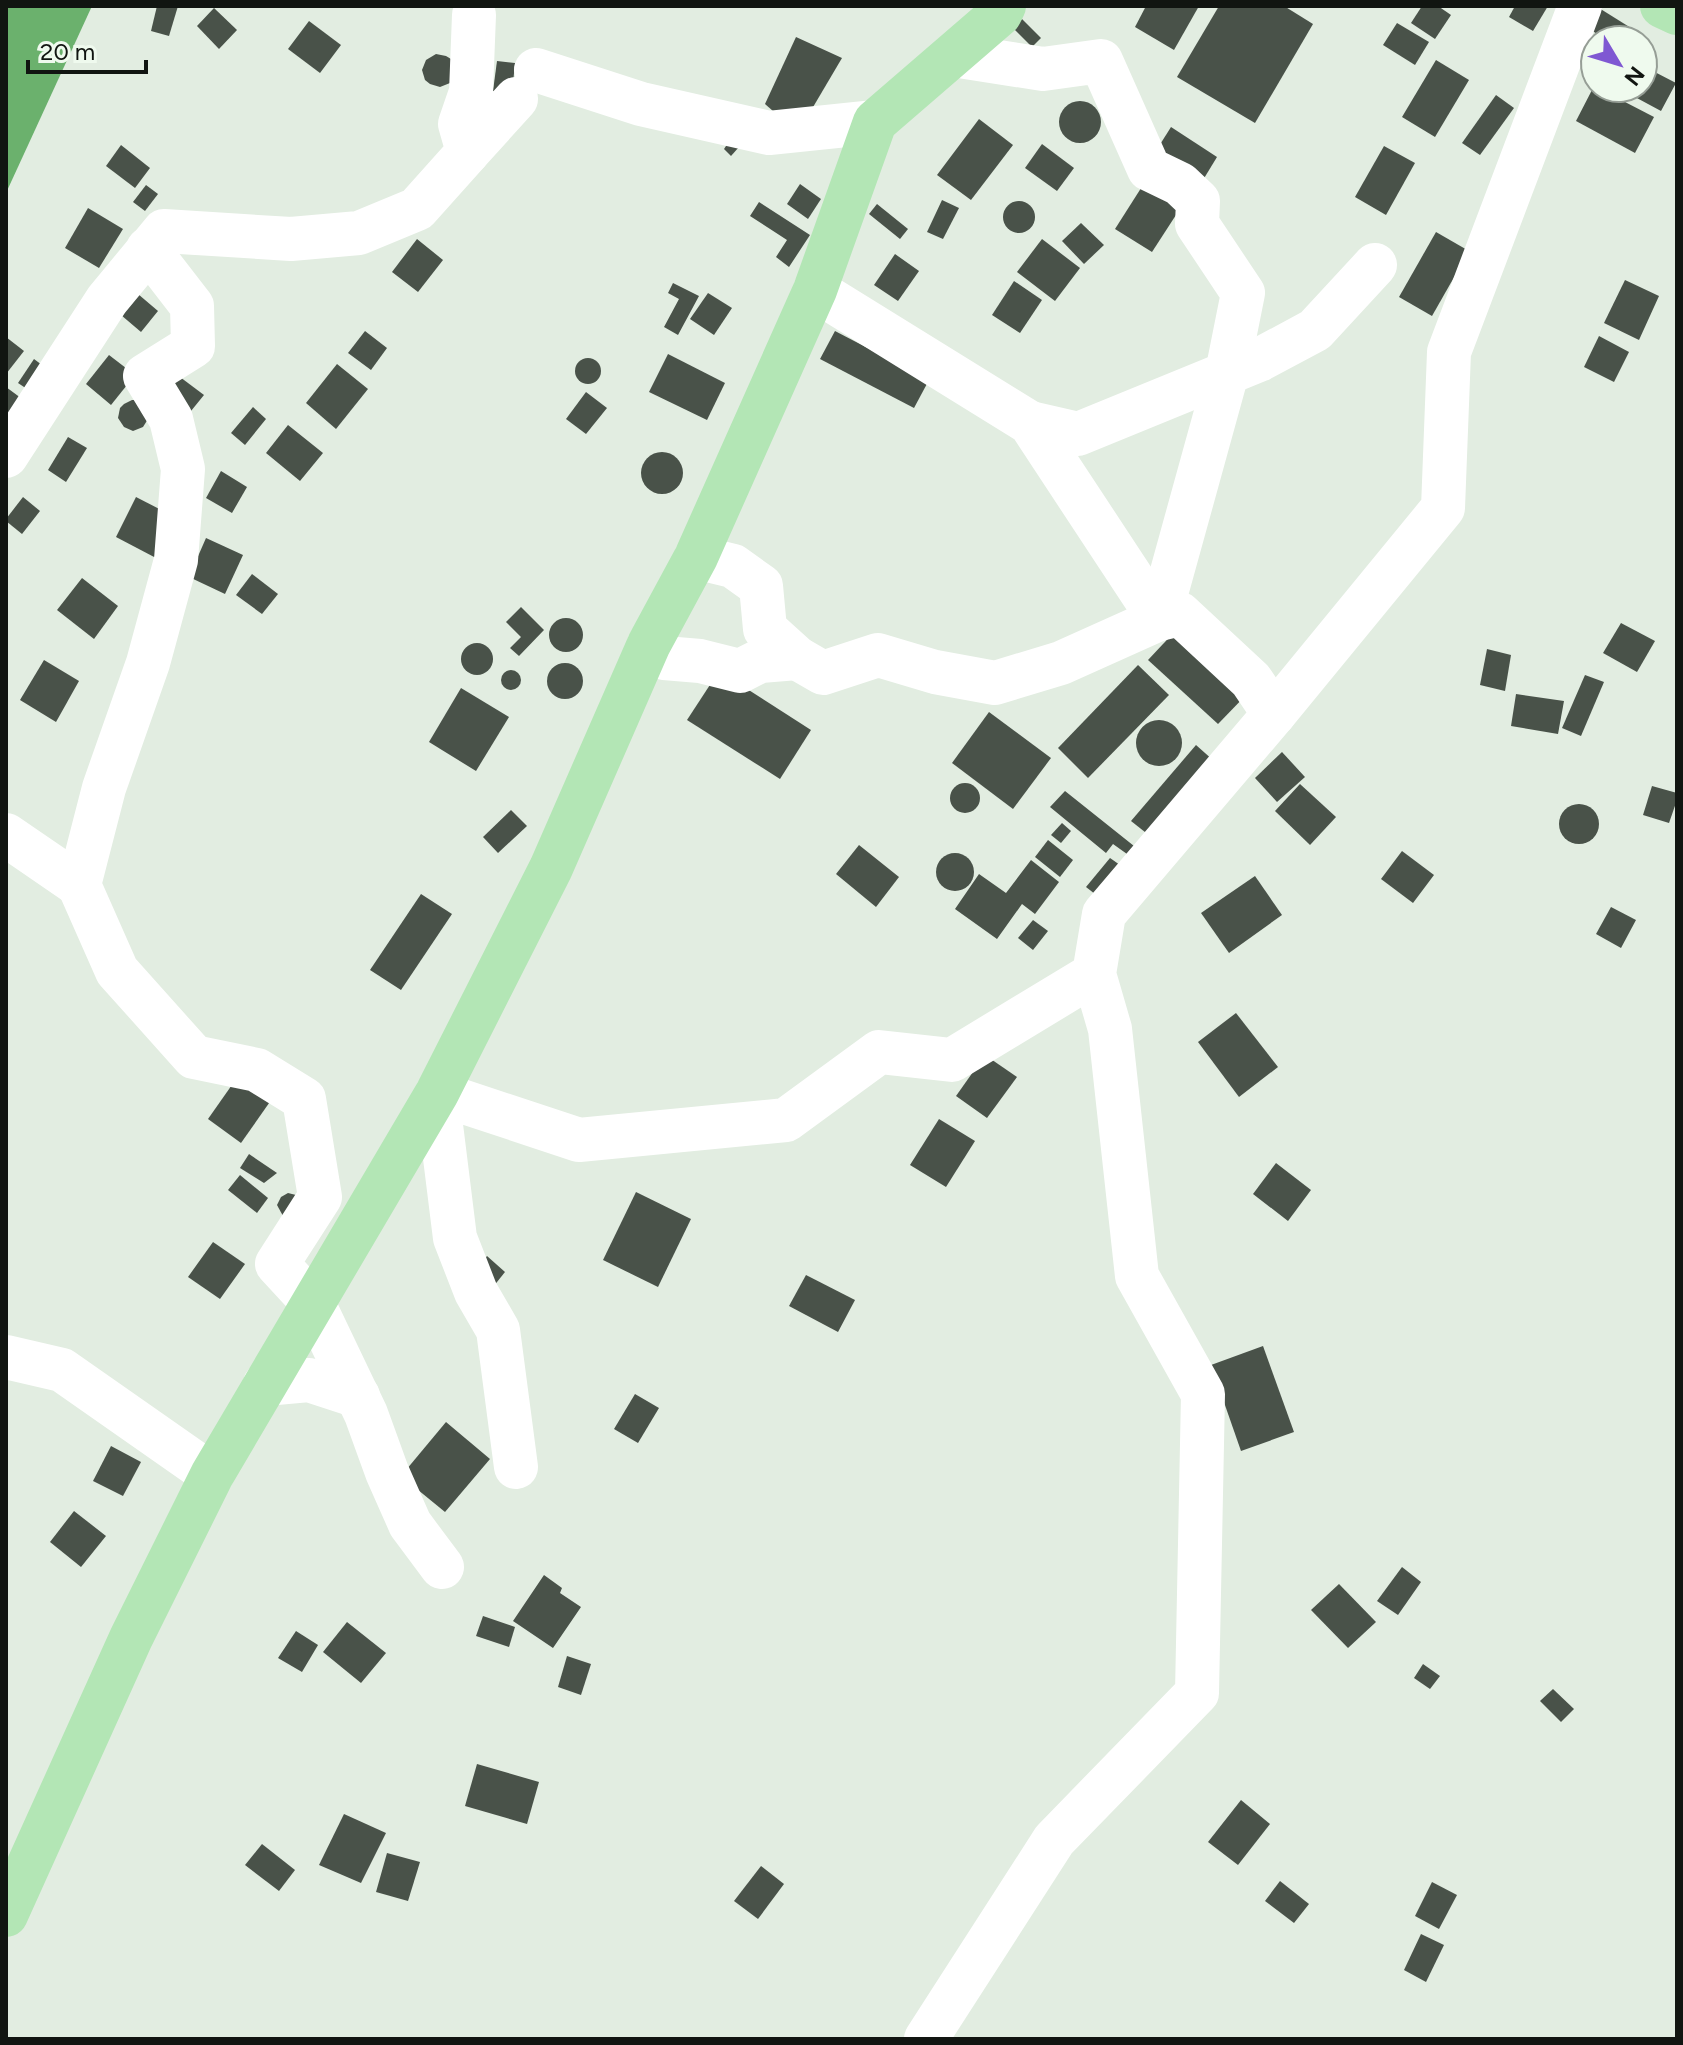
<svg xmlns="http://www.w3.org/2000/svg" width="1683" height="2045" viewBox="0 0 1683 2045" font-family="Figtree,sans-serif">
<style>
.water{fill:#6bb16d}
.building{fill:#495249}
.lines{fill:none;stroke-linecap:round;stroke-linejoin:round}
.minor{stroke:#fff;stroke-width:44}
.major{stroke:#b3e6b5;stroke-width:44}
</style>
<rect width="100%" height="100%" fill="#e2ede1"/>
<!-- water -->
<polygon class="water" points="6,6 92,6 6,193"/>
<!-- building -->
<g class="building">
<polygon points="157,6 178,6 169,36 151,31"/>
<polygon points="1146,6 1199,6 1174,50 1135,27"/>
<polygon points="1219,6 1284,6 1313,24 1255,123 1177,77"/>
<polygon points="1422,6 1438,6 1451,15 1435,39 1411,23"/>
<polygon points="1515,6 1548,6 1533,31 1509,17"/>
<polygon points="214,8 237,30 219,49 197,26"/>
<polygon points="1599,8 1631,28 1624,40 1607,40 1586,27"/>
<polygon points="1022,19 1041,38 1032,47 1013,28"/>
<polygon points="309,21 341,45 320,73 288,49"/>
<polygon points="1397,23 1429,42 1415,65 1383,45"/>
<polygon points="796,37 842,58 806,119 782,119 765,104"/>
<polygon points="436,54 446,56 451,59 450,83 440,87 430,84 425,80 422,70 426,60"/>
<polygon points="1436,60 1469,80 1435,137 1402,117"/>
<polygon points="497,61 515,63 512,94 493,91"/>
<polygon points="1649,69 1676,83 1661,111 1635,97 1639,88 1643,88 1643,81"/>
<polygon points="1593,88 1598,88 1654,117 1635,153 1576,121"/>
<polygon points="1496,95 1514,108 1480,155 1462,143"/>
<circle cx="1080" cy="122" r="21"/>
<polygon points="979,119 1013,145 971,200 937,175"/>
<polygon points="1171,127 1217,157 1203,180 1149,162"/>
<polygon points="730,140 739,147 731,156 724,149"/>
<polygon points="1042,144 1074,168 1057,191 1025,168"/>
<polygon points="121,145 150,168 135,188 106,166"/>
<polygon points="1384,146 1415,163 1386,215 1355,197"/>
<polygon points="1150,174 1187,198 1152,252 1115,229"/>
<polygon points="800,184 821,199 808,219 787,204"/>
<polygon points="146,185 158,194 145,211 133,202"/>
<polygon points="942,200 959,208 943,239 927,232"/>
<circle cx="1019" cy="217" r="16"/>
<polygon points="759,202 810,235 789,267 776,257 787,240 750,216"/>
<polygon points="877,204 908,229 900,239 869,214"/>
<polygon points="88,208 123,229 99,268 65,248"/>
<polygon points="1081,223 1104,245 1084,264 1062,241"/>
<polygon points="1436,232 1469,251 1432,316 1399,297"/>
<polygon points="417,239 443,260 418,292 392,272"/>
<polygon points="1042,239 1080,268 1055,301 1017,272"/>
<polygon points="895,254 919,271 898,301 874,285"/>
<polygon points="1625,280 1659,296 1639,340 1604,323"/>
<polygon points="1014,281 1042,300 1020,333 992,315"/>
<polygon points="673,283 699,296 678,335 664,327 679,299 668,293"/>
<polygon points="708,293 732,308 714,335 690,319"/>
<polygon points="138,294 158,311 141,332 121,315"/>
<polygon points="365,331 387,348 371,370 348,353"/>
<polygon points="835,331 929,380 914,408 820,359"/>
<polygon points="1599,336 1629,352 1614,382 1584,367"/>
<polygon points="6,337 24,351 6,374"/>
<polygon points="668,354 725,383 707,420 649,392"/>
<polygon points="109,355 135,375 111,405 86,384"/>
<circle cx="588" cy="371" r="13"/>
<polygon points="34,359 46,368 30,391 18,383"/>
<polygon points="337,364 368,389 336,429 306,403"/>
<polygon points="176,374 204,395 191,411 164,390"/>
<polygon points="6,387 29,404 6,437"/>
<polygon points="586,392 607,408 586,434 566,419"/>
<polygon points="132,400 137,400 148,419 143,427 133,431 124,427 118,418 120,408 124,404"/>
<polygon points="253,407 266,419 245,445 231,433"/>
<polygon points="288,425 323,453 300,481 266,453"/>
<polygon points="68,437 87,448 66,482 48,470"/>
<circle cx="662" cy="473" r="21"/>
<polygon points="221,471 247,487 232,513 206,498"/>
<polygon points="23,497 40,511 22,534 6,521 6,519"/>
<polygon points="136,497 171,515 156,558 116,537"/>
<polygon points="206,538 243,555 225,594 189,577"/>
<polygon points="252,574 278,594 262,614 236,595"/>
<polygon points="82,578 118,606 94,639 57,610"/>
<polygon points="521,607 544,630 519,656 510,648 521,637 506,622"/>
<circle cx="566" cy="635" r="17"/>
<polygon points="1621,623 1655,641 1637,672 1603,653"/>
<polygon points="1179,627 1249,692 1218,724 1148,660"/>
<circle cx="477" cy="659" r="16"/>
<polygon points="1487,649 1511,655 1505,691 1480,685"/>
<polygon points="44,660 79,681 56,722 20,700"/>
<circle cx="565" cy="681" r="18"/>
<polygon points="1138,665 1169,695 1088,778 1058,748"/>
<circle cx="511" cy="680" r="10"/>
<polygon points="719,671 811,730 780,779 687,720"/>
<polygon points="1585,675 1604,682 1581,736 1562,728"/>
<polygon points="461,688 509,717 476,771 429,742"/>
<polygon points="1516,694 1564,701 1558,734 1511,726"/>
<polygon points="989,712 1051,758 1013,809 952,763"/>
<circle cx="1159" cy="743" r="23"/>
<polygon points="1196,745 1214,761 1150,836 1131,821"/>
<polygon points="1282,752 1305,777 1277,802 1255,778"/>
<circle cx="965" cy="798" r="15"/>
<polygon points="1300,784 1336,817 1310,845 1275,811"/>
<polygon points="1652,786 1677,793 1677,800 1669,823 1643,815"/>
<polygon points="1065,791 1134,846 1127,854 1113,844 1106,853 1050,807"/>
<circle cx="1579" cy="824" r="20"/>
<polygon points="511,810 527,826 498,853 483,837"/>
<polygon points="1062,823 1071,831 1061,843 1051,835"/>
<polygon points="1048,840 1073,860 1060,877 1035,857"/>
<polygon points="859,845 899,877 876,907 836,874"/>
<polygon points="1402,851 1434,875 1413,903 1381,879"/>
<circle cx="955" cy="872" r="19"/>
<polygon points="1110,858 1120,865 1109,905 1086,887"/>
<polygon points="1031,860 1059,882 1035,914 1022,904 997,939 955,909 979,874 1006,893"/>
<polygon points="1255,876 1282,915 1229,953 1201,913"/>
<polygon points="421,894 452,914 401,990 370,970"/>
<polygon points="1611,907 1636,920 1621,948 1596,934"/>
<polygon points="1033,920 1048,931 1033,950 1018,938"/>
<polygon points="1236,1013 1278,1067 1239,1097 1198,1042"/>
<polygon points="985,1055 1017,1077 987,1118 956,1096"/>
<polygon points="241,1072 274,1096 241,1143 208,1119"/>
<polygon points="939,1119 975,1141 946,1187 910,1165"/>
<polygon points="249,1154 277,1173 264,1183 240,1168"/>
<polygon points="1276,1163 1311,1190 1288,1221 1253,1194"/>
<polygon points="240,1175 268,1198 257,1213 228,1190"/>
<polygon points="636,1192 691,1219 658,1287 603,1260"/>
<polygon points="288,1193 300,1196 283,1216 277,1205 281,1197"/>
<polygon points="213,1242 245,1264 220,1299 188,1277"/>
<polygon points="487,1256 505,1272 493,1287 475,1271"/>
<polygon points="806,1275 855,1300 838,1332 789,1306"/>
<polygon points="1263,1346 1294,1432 1241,1451 1211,1365"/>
<polygon points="635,1394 659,1408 638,1443 614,1429"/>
<polygon points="446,1422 490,1459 445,1512 401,1476"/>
<polygon points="111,1446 141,1462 123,1496 93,1481"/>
<polygon points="74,1511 106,1536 81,1567 50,1542"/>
<polygon points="1402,1567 1421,1582 1398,1615 1377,1601"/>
<polygon points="544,1575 562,1588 560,1593 581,1607 553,1648 513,1621"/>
<polygon points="1339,1584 1376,1622 1348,1648 1311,1610"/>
<polygon points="483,1616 515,1627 509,1647 476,1636"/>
<polygon points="347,1622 386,1653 361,1683 323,1652"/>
<polygon points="296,1631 318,1645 302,1672 278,1658"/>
<polygon points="567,1656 591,1664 581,1695 558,1687"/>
<polygon points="1423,1664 1440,1676 1430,1689 1414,1678"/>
<polygon points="1553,1689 1574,1709 1561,1722 1540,1701"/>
<polygon points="477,1764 539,1782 527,1824 465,1806"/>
<polygon points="1241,1800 1270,1824 1238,1865 1208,1842"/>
<polygon points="344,1814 386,1833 361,1883 319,1865"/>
<polygon points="262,1844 295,1870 279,1891 245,1865"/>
<polygon points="387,1853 420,1862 408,1901 376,1892"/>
<polygon points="761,1866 784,1884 758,1919 734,1901"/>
<polygon points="1280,1881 1309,1904 1294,1923 1265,1901"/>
<polygon points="1432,1882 1457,1895 1439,1929 1415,1916"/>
<polygon points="1421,1934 1444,1945 1426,1982 1404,1970"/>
</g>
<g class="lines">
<!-- minor -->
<g class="minor">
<polyline points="536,70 641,104 769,133 875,122"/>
<polyline points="468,152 516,99"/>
<polyline points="148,249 192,306 193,346 145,376 171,419 183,469 176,560 148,663 104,788 79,885 117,971 194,1057 257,1070 304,1099 320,1197 277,1264 313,1303 366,1414 387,1472 410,1524 442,1567"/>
<polyline points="815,290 1030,423 1159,619 1180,614 1251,680 1274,714 1104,914 1094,974 1110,1029 1137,1276 1203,1394 1197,1693 1054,1840 926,2039"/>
<polyline points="1030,423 1078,434 1259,360 1315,330 1375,265"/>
<polyline points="6,456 107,300 164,231 291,239 359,233 417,209 468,152 460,124 471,92 474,15"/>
<polyline points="696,557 733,566 761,586 765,629 797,658 823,673 878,655 935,672 995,683 1061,663 1159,619 1227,373 1243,293 1197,224 1198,201 1180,184 1149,169 1101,61 1043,69 953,55"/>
<polyline points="649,644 664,658 700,661 740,671 760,661 797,658"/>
<polyline points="1274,714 1443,508 1449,352 1580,6"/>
<polyline points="6,835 79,885"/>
<polyline points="6,1357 62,1370 212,1475"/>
<polyline points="265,1384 309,1380 358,1396"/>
<polyline points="516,1467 498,1330 476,1292 455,1238 437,1093 579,1140 786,1120 879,1052 952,1060 1094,974"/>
</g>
<!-- major -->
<g class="major">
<polyline points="1662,6 1677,13"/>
<polyline points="6,1915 131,1638 212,1475 437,1093 551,868 649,644 696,557 815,290 875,122 1000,14 1004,6"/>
</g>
</g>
<!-- border -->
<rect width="1683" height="2045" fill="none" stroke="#111511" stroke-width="16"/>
<!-- north arrow -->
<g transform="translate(1619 64) rotate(128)"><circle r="38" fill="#effaee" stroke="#969e96" stroke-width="2"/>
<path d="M0-6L14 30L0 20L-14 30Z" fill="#7f58d2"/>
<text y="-12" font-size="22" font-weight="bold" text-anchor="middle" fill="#111511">N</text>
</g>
<!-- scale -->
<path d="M28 60v12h118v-12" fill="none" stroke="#111511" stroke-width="4"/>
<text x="40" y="60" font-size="24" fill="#111511" stroke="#effaee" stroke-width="6" paint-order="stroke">20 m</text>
</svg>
